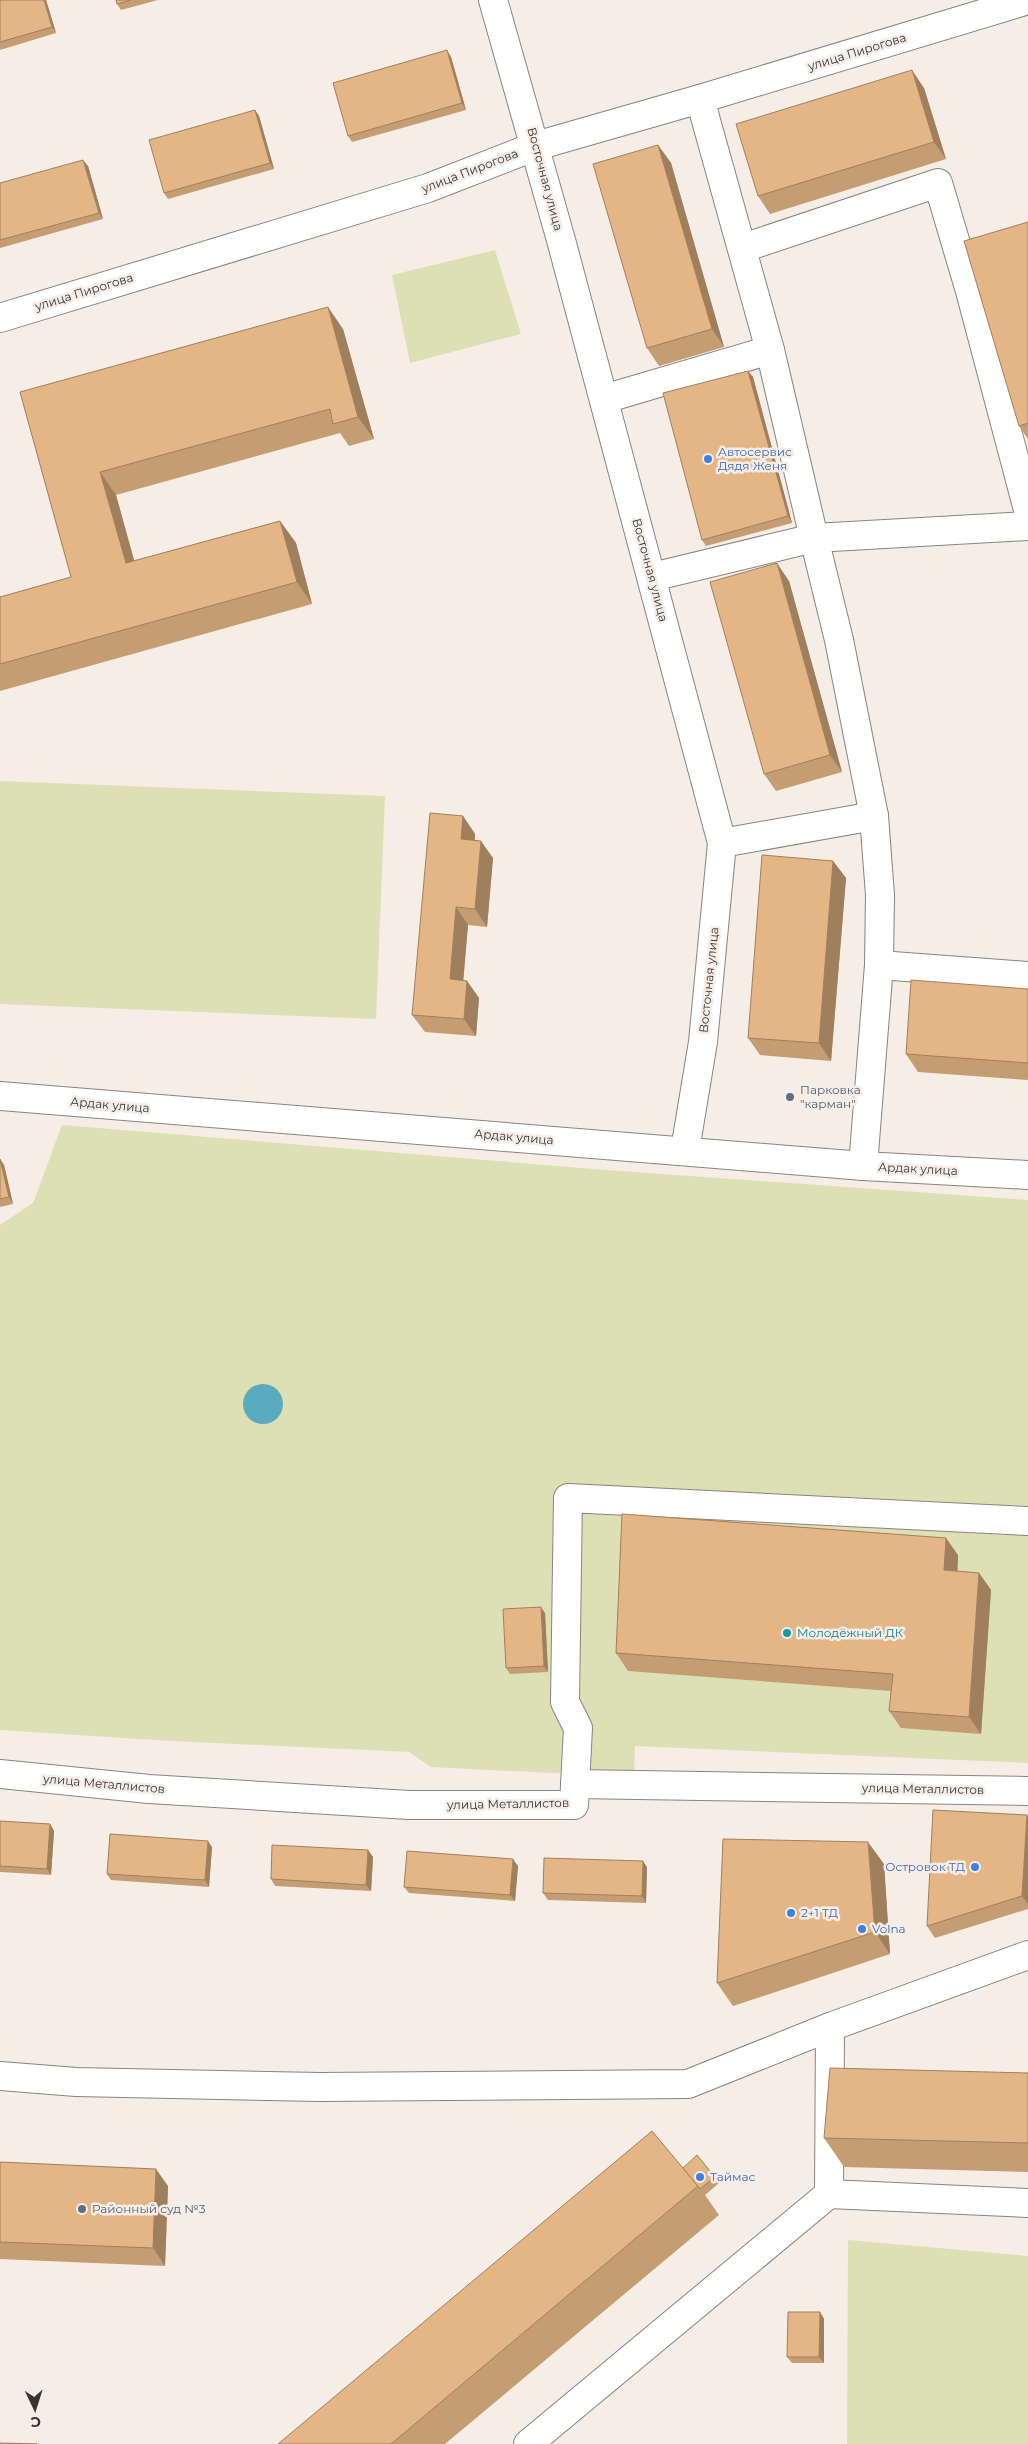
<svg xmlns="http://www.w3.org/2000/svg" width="1028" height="2444" viewBox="0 0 1028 2444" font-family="Montserrat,sans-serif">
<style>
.green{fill:#dde0b5}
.water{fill:#5aabc0}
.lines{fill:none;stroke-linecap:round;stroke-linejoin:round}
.minor-casing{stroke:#8b837d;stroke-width:30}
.minor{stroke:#fff;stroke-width:28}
.wall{fill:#c59d72}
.shaded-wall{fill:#a07f5d}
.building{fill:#e5b685;stroke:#a07f5d}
.shop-dot{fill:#3f7fe0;stroke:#f6ede7;stroke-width:2}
.service-dot{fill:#5c6f8a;stroke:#f6ede7;stroke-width:2}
.culture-dot{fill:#0f9aa8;stroke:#f6ede7;stroke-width:2}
.labels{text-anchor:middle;stroke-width:5;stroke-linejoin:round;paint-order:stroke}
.street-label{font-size:12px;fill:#373432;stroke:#f6ede7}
.shop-label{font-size:12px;fill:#366cbe;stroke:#f6ede7;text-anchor:start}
.service-label{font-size:12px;fill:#4e5e75;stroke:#f6ede7;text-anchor:start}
.culture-label{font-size:12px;fill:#0d838f;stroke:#f6ede7;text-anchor:start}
</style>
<rect width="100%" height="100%" fill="#f6ede7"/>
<!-- green -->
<g class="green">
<polygon points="495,250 521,334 410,363 392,275"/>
<polygon points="0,781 385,796 376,1019 0,1004"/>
<polygon points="62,1125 593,1169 1028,1200 1028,1763 635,1746 634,1777 431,1767 409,1752 171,1741 0,1730 0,1225 33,1203"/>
<polygon points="848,2240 1028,2256 1028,2444 847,2444"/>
</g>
<!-- water -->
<circle class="water" cx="263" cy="1404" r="20"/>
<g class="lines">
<defs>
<g id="minor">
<polyline points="493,0 561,240 722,843 703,1042 685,1150"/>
<polyline points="700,99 770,350 814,538 1028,526"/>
<polyline points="743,248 938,183 970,291 1028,510"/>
<polyline points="0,318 428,188 536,146 700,99 1028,0"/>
<polyline points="604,399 770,350"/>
<polyline points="652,577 814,538 839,640 874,816 880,895 879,965 863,1166"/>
<polyline points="722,843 874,816"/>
<polyline points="879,965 1028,976"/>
<polyline points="0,1096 863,1166 1028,1175"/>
<polyline points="0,1774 149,1789 409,1805 574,1805 578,1728 565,1702 568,1498 1028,1521"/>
<polyline points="575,1784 1028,1791"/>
<polyline points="830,2027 829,2194 1028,2203"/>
<polyline points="0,2076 76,2082 320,2087 688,2084 830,2027 1028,1955"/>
<polyline points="528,2444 829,2194"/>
</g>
</defs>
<!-- minor casing -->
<use href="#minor" class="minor-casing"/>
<!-- minor -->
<use href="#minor" class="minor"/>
</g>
<!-- wall -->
<g class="wall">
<polygon points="0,0 46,0 56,33 0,50"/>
<polygon points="116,0 158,0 121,10 117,4"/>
<polygon points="451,57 466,110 352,142 348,136"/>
<polygon points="924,88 946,159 770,214 758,196"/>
<polygon points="255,110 259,116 274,169 168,199 164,193"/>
<polygon points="658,145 671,163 724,347 659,366 647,348"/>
<polygon points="88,166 103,219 0,248 0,183"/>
<polygon points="1028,222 1028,439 1019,426"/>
<polygon points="343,329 374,439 349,446 340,433 116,495 134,561 280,521 296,543 312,604 0,691 0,597 71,577 20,392"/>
<polygon points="748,371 753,377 792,523 706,546 702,540"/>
<polygon points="789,581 842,772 776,791 764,774"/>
<polygon points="463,816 475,834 475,840 493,858 487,927 468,925 463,980 467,981 479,998 476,1036 425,1032 412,1015"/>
<polygon points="833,861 846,878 831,1061 760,1055 748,1038"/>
<polygon points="1028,989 1028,1080 918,1072 906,1054"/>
<polygon points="0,1159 4,1165 13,1204 0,1207"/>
<polygon points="958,1555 957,1571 979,1573 991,1590 981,1734 901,1728 889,1711 891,1691 628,1671 616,1653"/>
<polygon points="545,1613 548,1672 510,1674 506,1668"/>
<polygon points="1028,1816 1028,1909 935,1938 927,1926"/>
<polygon points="0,1821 50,1824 54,1831 51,1875 0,1872"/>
<polygon points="212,1847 209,1887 111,1880 107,1874"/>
<polygon points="368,1850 373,1857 371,1891 275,1886 271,1879"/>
<polygon points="884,1864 890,1954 733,2006 717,1983"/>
<polygon points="518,1866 515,1901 409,1893 404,1887"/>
<polygon points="647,1867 646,1903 548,1900 543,1893"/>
<polygon points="1028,2073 1028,2172 844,2167 824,2138"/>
<polygon points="0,2162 168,2186 165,2266 0,2259"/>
<polygon points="683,2168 715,2177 719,2183 705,2195 719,2215 445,2444 278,2444"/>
<polygon points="820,2312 824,2319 824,2363 792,2363 787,2357"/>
</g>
<!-- shaded-wall -->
<g class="shaded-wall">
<polygon points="44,0 46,0 56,33 52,27"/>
<polygon points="447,50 451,57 466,110 462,103"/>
<polygon points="912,70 924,88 946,159 934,142"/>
<polygon points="255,110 259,116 274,169 270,163"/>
<polygon points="658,145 671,163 724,347 712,329"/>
<polygon points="83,160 88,166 103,219 99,213"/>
<polygon points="328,307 343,329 374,439 358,417"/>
<polygon points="748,371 753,377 792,523 788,516"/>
<polygon points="100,472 116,495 141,585 126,563"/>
<polygon points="280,521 296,543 312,604 297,582"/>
<polygon points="777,563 789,581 842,772 830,755"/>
<polygon points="463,816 475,834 473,856 461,839"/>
<polygon points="481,841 493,858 487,927 475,909"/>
<polygon points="833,861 846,878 831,1061 819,1043"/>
<polygon points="456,907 468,925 462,996 450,979"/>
<polygon points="467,981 479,998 476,1036 464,1019"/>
<polygon points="0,1159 4,1165 13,1204 9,1197"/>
<polygon points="946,1538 958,1555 957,1587 944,1570"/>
<polygon points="979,1573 991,1590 981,1734 969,1717"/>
<polygon points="541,1607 545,1613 548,1672 544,1666"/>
<polygon points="1027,1815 1028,1816 1028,1904 1022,1896"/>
<polygon points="50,1824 54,1831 51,1875 47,1869"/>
<polygon points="208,1841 212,1847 209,1887 205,1880"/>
<polygon points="868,1842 884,1864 890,1954 875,1932"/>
<polygon points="368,1850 373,1857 371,1891 366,1885"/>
<polygon points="513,1859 518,1866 515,1901 510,1895"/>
<polygon points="643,1861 647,1867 646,1903 642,1896"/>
<polygon points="156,2169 168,2186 165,2266 153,2248"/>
<polygon points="820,2312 824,2319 824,2363 819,2357"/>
</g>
<!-- building -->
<g class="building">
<polygon points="0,0 44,0 52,27 0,42"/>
<polygon points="116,0 131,0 117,4"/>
<polygon points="447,50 462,103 348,136 333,83"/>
<polygon points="912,70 934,142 758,196 736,124"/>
<polygon points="255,110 270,163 164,193 149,140"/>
<polygon points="658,145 712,329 647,348 593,164"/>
<polygon points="83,160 99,213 0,240 0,183"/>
<polygon points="1028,222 1028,423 1019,426 964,241"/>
<polygon points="328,307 358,417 333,424 330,409 100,472 126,563 280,521 297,582 0,664 0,597 71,577 20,392"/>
<polygon points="748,371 788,516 702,540 663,393"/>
<polygon points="777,563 830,755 764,774 710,582"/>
<polygon points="430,813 463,816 461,839 481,841 475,909 456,907 450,979 467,981 464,1019 412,1015"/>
<polygon points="762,855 833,861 819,1043 748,1038"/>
<polygon points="911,980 1028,989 1028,1063 906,1054"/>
<polygon points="0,1159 9,1197 0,1199"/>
<polygon points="622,1514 946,1538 944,1570 979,1573 969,1717 889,1711 893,1674 616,1653"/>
<polygon points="541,1607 544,1666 506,1668 503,1609"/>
<polygon points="933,1810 1027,1815 1022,1896 927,1926"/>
<polygon points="0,1821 50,1824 47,1869 0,1866"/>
<polygon points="110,1834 208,1841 205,1880 107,1874"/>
<polygon points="723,1839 868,1842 875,1932 717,1983"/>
<polygon points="272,1845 368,1850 366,1885 271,1879"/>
<polygon points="407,1851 513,1859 510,1895 404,1887"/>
<polygon points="544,1858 643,1861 642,1896 543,1893"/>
<polygon points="830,2068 1028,2073 1028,2143 824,2138"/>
<polygon points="652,2131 698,2186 391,2444 278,2444"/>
<polygon points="697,2155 715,2177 700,2189 683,2168"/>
<polygon points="0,2162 156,2169 153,2248 0,2242"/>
<polygon points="788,2312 820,2312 819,2357 787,2357"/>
<polygon points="0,2443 37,2444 0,2444"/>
</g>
<!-- markers -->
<g class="shop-dot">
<circle cx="708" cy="459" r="5"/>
<circle cx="975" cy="1867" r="5"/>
<circle cx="791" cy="1913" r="5"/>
<circle cx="862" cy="1929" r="5"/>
<circle cx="700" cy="2177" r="5"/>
</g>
<g class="service-dot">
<circle cx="790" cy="1097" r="5"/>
<circle cx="82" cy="2209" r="5"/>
</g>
<circle class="culture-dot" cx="787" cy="1633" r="5"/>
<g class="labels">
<!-- street labels -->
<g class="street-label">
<text transform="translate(857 52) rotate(-17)" y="4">улица Пирогова</text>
<text transform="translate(470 171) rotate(-21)" y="4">улица Пирогова</text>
<text transform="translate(545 179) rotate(75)" y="4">Восточная улица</text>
<text transform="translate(84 292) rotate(-17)" y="4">улица Пирогова</text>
<text transform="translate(650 570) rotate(75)" y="4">Восточная улица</text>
<text transform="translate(709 980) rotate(-84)" y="4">Восточная улица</text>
<text transform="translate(110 1105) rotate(5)" y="4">Ардак улица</text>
<text transform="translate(514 1137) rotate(5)" y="4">Ардак улица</text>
<text transform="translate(918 1169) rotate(3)" y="4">Ардак улица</text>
<text transform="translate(104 1784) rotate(5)" y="4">улица Металлистов</text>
<text transform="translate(923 1789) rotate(1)" y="4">улица Металлистов</text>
<text transform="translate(508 1804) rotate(-1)" y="4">улица Металлистов</text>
</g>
<!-- shop labels -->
<g class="shop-label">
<text x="718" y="456">Автосервис<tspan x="718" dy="14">Дядя Женя</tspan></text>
<text x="965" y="1871" text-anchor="end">Островок ТД</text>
<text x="801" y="1917">2+1 ТД</text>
<text x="872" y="1933">Volna</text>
<text x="710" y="2181">Таймас</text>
</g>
<!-- service labels -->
<g class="service-label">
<text x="800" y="1094">Парковка<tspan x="800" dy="14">"карман"</tspan></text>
<text x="92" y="2213">Районный суд №3</text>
</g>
<!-- culture labels -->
<g class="culture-label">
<text x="797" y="1637">Молодёжный ДК</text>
</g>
</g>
<!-- north arrow -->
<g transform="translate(35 2409) rotate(176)" stroke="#f6ede7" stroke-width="4" paint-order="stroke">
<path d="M0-4L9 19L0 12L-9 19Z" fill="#373432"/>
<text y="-8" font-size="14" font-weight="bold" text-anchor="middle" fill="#373432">С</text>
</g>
</svg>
